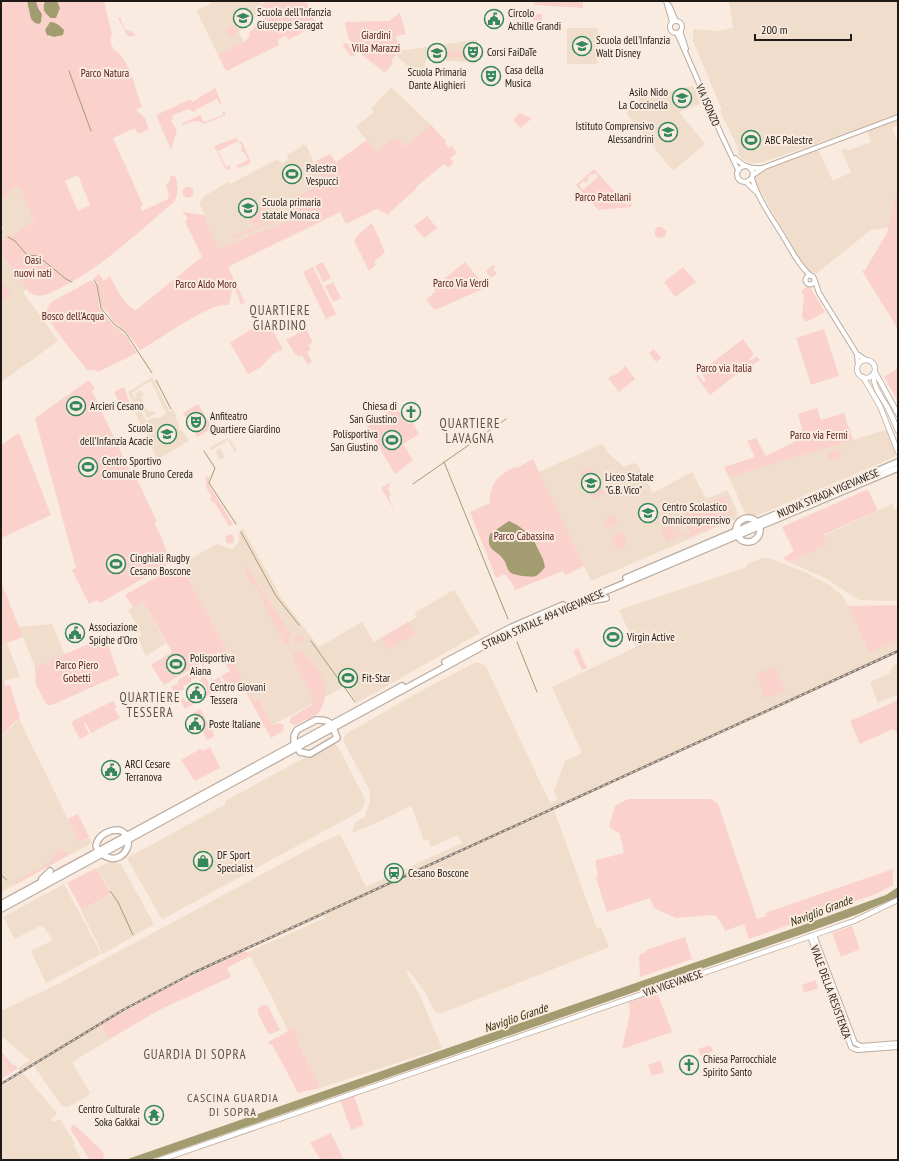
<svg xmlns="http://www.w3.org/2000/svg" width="899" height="1161" viewBox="0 0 899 1161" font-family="'PT Sans Narrow',sans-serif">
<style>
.built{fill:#f1ddcb}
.green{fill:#fbd1cc;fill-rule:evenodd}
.water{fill:#a39c70}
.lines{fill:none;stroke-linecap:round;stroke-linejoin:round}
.stream{stroke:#a39c70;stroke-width:1}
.tertiary-casing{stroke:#bbada2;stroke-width:6}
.secondary-casing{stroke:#bbada2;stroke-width:6}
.primary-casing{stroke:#bbada2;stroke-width:8}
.tertiary{stroke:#fff;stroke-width:4}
.secondary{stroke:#fff;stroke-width:4.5}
.primary{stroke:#fff;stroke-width:5.5}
.rail-casing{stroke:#867d75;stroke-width:2.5}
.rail{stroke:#f9ebdf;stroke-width:1;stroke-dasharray:3;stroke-linecap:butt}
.labels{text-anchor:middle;stroke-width:4;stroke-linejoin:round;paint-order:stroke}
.poi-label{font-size:11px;fill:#1f1a16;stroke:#f9ebdf;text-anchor:start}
.park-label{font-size:11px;fill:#551816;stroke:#f9ebdf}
.street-label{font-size:11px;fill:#1f1a16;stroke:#f9ebdf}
.water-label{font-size:12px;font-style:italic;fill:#332d08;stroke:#f9ebdf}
.neighbourhood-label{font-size:12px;letter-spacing:1px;fill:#5c5147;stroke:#f9ebdf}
.quarter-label{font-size:13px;letter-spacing:1px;fill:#5c5147;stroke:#f9ebdf}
</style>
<rect width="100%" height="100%" fill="#f9ebdf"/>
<!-- built -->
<g class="built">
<polygon points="212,1 260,1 264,9 239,32 244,42 218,55 196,10 211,4"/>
<polygon points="729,1 898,1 898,125 892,128 898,143 898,187 888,228 871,230 816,274 809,271 803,265 756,183 755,176 761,172 818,150 833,181 851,172 841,150 846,149 847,151 871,142 867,130 890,122 890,119 760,163 749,163 742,159 738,154 738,148 720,111 722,110 693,41 693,29 716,31 733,28"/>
<polygon points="567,28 598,28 597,64 567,64"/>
<polygon points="474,40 477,40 476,63 426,59 424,69 408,66 396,56 399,51"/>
<polygon points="693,86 697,90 702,103 679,112 705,144 673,171 626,113 634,106 633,103 638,102 641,97"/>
<polygon points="391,87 431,125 405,147 391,140 376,151 356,127 374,112 371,109"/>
<polygon points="302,143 304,146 306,145 319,174 322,175 323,182 291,200 299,216 218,249 199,202 203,199 203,197 228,182 230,184 278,159 280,162 283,163 287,160 288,158 287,156 302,146"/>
<polygon points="18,185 34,220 10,237 8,234 5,236 5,239 1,241 1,232 4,230 1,222 1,200"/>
<polygon points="1,253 27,289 23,292 58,341 1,382"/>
<polygon points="152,377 159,390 156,391 151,381 132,393 134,398 136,397 135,394 141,390 144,395 141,397 148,412 153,411 155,414 147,418 139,401 133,403 128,392"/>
<polygon points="159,391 170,412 173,410 177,416 175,417 179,423 179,430 183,431 189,441 142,468 138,460 141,459 144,464 155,457 157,459 147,438 149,436 147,437 133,409 138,407 146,421 156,417 157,419 166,414 156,392"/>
<polygon points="889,429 897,451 895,456 892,458 752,518 745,513 729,477"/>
<polygon points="227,438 228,440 230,439 237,450 235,452 228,440 212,450 209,448"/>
<polygon points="601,444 604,446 607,452 624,467 633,463 637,464 653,493 692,472 706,499 727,490 736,508 738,518 591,581 539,472"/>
<polygon points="220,448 225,457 220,460 215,451"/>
<polygon points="892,504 895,510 898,508 898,601 859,600 825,578 789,562 827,545 823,536"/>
<polygon points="243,529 281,597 319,647 362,622 374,642 417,617 414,613 454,590 480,633 357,703 346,686 272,725 258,699 254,701 184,571 188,568 190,559 217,544 232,549 239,542 239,532"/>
<polygon points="763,558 771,559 805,572 828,584 843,596 870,652 898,639 898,653 554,810 597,929 601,928 609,947 440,1014 434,1011 425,992 409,971 406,972 419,994 442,1048 320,1088 299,1045 294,1029 288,1031 271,995 248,952 325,918 324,916 246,950 244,953 166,989 102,1026 110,1039 72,1062 90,1093 89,1095 68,1107 62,1106 34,1066 23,1073 56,1112 56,1115 51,1119 53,1122 60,1119 75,1143 73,1144 74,1146 82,1160 1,1160 1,1087 22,1073 18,1068 30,1060 1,1036 1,1011 60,983 318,844 340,834 366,887 462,843 458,835 431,847 428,839 424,841 411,805 385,819 352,833 355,823 365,816 370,801 370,791 343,741 346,734 410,697 474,663 481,663 486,667 550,803 558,800 554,791 565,761 582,753 552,687 636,647 619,610 730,573 747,567 747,564"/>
<polygon points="143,601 166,643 146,656 138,638 142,635 128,610"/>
<polygon points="52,624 65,654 35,667 19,627"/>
<polygon points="7,643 20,677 5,680 5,683 1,684 1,645"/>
<polygon points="898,661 898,694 878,703 870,682 890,673 890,671"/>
<polygon points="19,719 79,842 89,837 92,843 1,892 1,737"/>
<polygon points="330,744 335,744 338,747 365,799 364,806 359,812 163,919 161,918 127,858 226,804 225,801"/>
<polygon points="108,862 116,862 121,864 154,924 103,954 81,911 112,894 97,869"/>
<polygon points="64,884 101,954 46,983 31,951 53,940 42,925 15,939 3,917"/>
<polygon points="1,1055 10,1072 1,1077"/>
</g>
<!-- green -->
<g class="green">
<path d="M1,1H27L31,19L41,22L42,13L38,8L36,1H45L44,5L58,11L60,8L57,1H104L112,34L110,41L114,50C128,55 137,93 142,107L136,110L145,118L149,129L138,134L135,128L113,138L143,205L140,207L142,211L168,199L169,195L166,186L170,180V177L175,175C178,184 179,194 174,202C139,231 107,263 66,285C59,288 51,294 44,295C38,297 34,295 29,292L1,253V241L5,240L4,237L8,234L10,237L34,220L18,185L1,200ZM49,24L63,28L58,37H50L45,30ZM78,175L90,205L78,211L65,181Z"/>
<polygon points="267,1 306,1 317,25 288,40 286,36 278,40 279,45 226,71 218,55 244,42 250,36 249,33 265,18 260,11 264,9 262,4"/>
<polygon points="534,1 583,1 583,8 534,5"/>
<path d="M400,13L406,34L396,36L399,51L391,61L393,63L385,73C366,56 348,51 345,22L389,21Z"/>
<rect x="533" y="14" width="9" height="6"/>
<polygon points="120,17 125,30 130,31 136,35 130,37 127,35 118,18"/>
<polygon points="235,25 239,32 229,37 225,30"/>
<polygon points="344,43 347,43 355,54 354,56 351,56 343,46"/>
<polygon points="470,48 470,61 465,60 462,57 444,58 444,52"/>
<polygon points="215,88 222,104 220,104 217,99 195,110 196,113 188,109 172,116 173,119 171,121 177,130 171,150 156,115 191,99 192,102"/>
<path d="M223,111H224L226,115L204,124C196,118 189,122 182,126L183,123L200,115L204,122L223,115Z"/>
<polygon points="519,113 532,118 521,128 513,120"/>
<path d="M431,125L446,141L445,142L448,148L451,146L457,153L450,158L454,162L448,168L444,164L416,187L417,188L387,215L385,213L377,209L346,224L340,212L228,267L245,303L240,304V301L234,287H233L229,305C210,301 160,340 140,350L127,333L113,321L108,313L101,306L97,282L94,278L99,274L104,281L110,276C115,286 125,307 136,310L202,257L185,221L188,220L185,214H183V212L204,215L218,249L299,216L291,200L323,182V177L319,174L314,162L330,154L336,162L367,140L376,151L391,140H399L405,147Z"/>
<polygon points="237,138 238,141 242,142 251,162 249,164 238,168 236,166 248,160 245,153 241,151 242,146 238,141 218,151 226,167 230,165 231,169 226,170 214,146"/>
<path d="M594,169L627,205L630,203L632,205L631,207L599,210L598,209L576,185ZM592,174L593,175L596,173L598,177L583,190L579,185L584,181L585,183L589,180L587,178Z"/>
<circle cx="188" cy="192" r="5.5"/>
<polygon points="898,187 898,329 862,271 865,270 887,233"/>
<polygon points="263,202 270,219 254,226 247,209"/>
<polygon points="285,214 286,217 233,239 232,237"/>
<polygon points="427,216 437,228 424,238 414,226"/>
<polygon points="372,223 385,252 374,262 376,265 369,271 354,241 358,235"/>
<path d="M657,227H661L666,230C667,235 665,238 660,238L655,236V230Z"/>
<polygon points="323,262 331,278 323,282 315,266"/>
<polygon points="465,262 485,286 485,288 435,310 426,300 436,291 433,288"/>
<polygon points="493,265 495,267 493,269 497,274 491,278 486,271"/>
<polygon points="313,267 336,314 326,319 303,272"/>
<polygon points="683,267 696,282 675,297 664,282"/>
<path d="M92,280L97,286L99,307L112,324L125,335L137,353L98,372L95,370H87C79,358 49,325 47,314C46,308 49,304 53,301Z"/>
<polygon points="2,281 11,294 3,300 1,296 1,282"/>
<polygon points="333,282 341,298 333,302 325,286"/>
<polygon points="809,285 825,312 806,322 802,317 804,295 801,291"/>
<polygon points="265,323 269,331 272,329 283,349 273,354 261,367 248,374 230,343 250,330"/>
<polygon points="306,329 313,342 308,345 311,350 307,352 312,362 308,365 302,355 299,357 298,354 296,355 286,340"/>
<polygon points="824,329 839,376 811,385 796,338"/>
<polygon points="743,339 754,354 749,359 751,361 756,356 760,360 753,365 751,363 710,395 696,376 698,375 704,382 706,380 700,372"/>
<polygon points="654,349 661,358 656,362 649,353"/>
<polygon points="625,365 635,379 619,392 608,378 612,375 614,376 615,375 614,373 617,374 624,368"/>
<polygon points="898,368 898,401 884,377"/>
<polygon points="89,380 95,389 92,391 132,476 135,475 157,522 154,523 161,536 170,561 165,566 100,603 97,600 89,604 72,570 76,568 35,418"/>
<polygon points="124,387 130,403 121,407 114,392"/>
<path d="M198,404L213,428L197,437L183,413ZM195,415C202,417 204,425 197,429L194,425L191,426L189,423L192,421L190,416Z"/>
<polygon points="396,407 408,424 412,422 419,434 403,444 413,460 395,474 367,427 383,417 383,415"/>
<polygon points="817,408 821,420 844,413 853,440 729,477 724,467 755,457 747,441 756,438 766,456 804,437 798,414"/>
<polygon points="19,433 51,515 1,538 1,445"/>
<polygon points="837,449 841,456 830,461 827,454"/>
<path d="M533,459L584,566L565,575L563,571L515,590L513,585L505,574L496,578L470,512L490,503C489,484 498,475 515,467L517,468Z"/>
<polygon points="592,468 596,476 584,481 580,473"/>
<polygon points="208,476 209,478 209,485 233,524 229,526 214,502 213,503 210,498 212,497 206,487 207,483 205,478"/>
<polygon points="391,482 388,489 391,495 389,496 390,499 390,501 394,508 393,508 381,488"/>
<polygon points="600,485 604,493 593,499 589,490"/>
<polygon points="866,490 869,492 878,510 823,535 827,545 789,562 783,558 794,551 782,527"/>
<path d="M729,495L730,498L725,501C733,506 734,512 729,520L689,537C679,538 674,531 676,522L672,524L678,539H676L669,520ZM722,503L728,506L730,512L728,517L722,520L716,505ZM684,518L691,533L687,535L683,534L678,529V523Z"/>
<polygon points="723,504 728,515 722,518 717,506"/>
<polygon points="614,515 618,523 607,528 603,520"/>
<polygon points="670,525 675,539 667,542 661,529"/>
<polygon points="622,532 628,545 617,550 611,537"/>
<circle cx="230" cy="539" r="4.5"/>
<circle cx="180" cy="561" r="4.5"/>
<polygon points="246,566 267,599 291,634 289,637 289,645 286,645 264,606 264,599 256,585 253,586 246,573"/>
<polygon points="169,570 175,570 181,572 184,571 254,701 258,699 272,725 279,723 283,724 284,728 283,731 271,738 242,685 230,691 221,676 230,671 219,652 202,662 213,681 219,677 224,686 217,690 201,663 164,685 151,665 172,652 143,601 133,607 125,595"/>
<polygon points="1,582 23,637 1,645"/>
<polygon points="898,605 898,639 870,653 848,606"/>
<polygon points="408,622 415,634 388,649 381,638"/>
<circle cx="299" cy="639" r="4.5"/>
<polygon points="105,637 119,675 52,705 47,705 36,685 35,667"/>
<polygon points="578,648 587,668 582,670 573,651"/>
<path d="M300,651C315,664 329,680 324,702C322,707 321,712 316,715C313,718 309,719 305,720C301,722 298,724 294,725L290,722L291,717L312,705L311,702L314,699L296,665L293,654L295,652Z"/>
<polygon points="774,666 785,690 765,699 761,692 763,690 756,675"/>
<polygon points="198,669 201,670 214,692 203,698 202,695 207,692 206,686 199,680 202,679 201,676 192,679 191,682 183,686 184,689 175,694 171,687 177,684 179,679"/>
<polygon points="5,683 5,686 10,685 20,718 13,723 1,737 1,684"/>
<polygon points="199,696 201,700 185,709 180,700 184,698 186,702"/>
<polygon points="898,700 898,733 893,729 860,744 850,721"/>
<polygon points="113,701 117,707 114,708 120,718 91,733 86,723 84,724 89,734 80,739 71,722"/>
<polygon points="200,709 215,736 207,740 193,713"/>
<polygon points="210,747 220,768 195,781 181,760 200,749 203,751"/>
<polygon points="628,799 711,799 718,804 757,919 766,916 765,913 893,869 893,885 876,894 749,939 744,924 725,931 723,926 716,916 710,915 676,918 656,909 653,906 650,898 607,912 596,878 598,876 596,866 596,860 624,853 620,834 609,827 615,806"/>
<polygon points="78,814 89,837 79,842 68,819"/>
<polygon points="59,849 62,849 67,853 67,856 15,885 15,882 50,862"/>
<polygon points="91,850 93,851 47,877 56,869"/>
<polygon points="96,868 111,894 82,910 67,883"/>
<polygon points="852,926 860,949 841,957 832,933"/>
<polygon points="685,937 692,959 640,977 639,955 646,952 646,950"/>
<polygon points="244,952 248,952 250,956 227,968 231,977 157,1011 110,1039 101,1025 166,989"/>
<polygon points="815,980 818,988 804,993 802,985"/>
<polygon points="657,992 672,1032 622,1049 630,1014 629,1002"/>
<polygon points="263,1005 268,1006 280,1030 271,1034 268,1033 258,1013 258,1008"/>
<polygon points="294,1028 299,1045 320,1088 298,1093 272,1044 270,1045 268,1042"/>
<polygon points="710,1045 713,1051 701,1056 698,1049"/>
<polygon points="1,1051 13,1065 15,1065 18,1068 1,1079 1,1077 10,1072 1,1055"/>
<polygon points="660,1061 664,1072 652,1076 648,1065"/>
<polygon points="354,1096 364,1125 351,1130 340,1100"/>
<polygon points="72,1125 75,1125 102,1151 104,1154 103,1160 90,1160 71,1130"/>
<polygon points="331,1133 344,1160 321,1160 310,1143"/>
</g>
<!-- water -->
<g class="water">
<polygon points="27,1 36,1 38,8 42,14 41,22 39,24 35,23 31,19"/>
<path d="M45,1H57L60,8L56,18H51C44,13 42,9 45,1Z"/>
<path d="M50,22C56,22 60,26 64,30L63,35L54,37L47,35L45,30Z"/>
<path d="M509,521L517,525L531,535L543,559L545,567C543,570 538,575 536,576C532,578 514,575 511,573C506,569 507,563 503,559C497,550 485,551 490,534Z"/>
<polygon points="898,887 898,897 858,914 808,932 150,1160 125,1160 806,924 886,895"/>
</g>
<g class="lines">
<!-- stream -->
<g class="stream">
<polyline points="69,71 91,131"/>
<polyline points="1,230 2,231"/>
<polyline points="8,237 15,241 27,255 38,256 66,279 72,282"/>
<polyline points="94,280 97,285 101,308 114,324 125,332 152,373"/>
<polyline points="156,380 171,409"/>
<polyline points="204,451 215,468 209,483 236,524"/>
<polyline points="444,462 508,619"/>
<polyline points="413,484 506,419"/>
<polyline points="241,532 276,596 299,625"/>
<polyline points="311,641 355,702"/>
<polyline points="517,642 537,692"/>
<polyline points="1,875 7,880"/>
<polyline points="110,891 118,902 133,935"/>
</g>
<defs>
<g id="tertiary">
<polyline points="666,1 672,22"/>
<polyline points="669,5 676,21"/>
<circle cx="676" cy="27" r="6"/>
<polyline points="680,31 686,49"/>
<polyline points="677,33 721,134 738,170"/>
<path d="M735,158C743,166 750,169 761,168"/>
<path d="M745,166L740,168L737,173C737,179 740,182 746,182L752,178L753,172L750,168"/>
<polyline points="753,175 765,167 898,117"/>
<path d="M752,178C758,200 773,219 784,238C792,251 799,266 811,276"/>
<polyline points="746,182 756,192"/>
<circle cx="810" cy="280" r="4.5"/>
<polyline points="815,281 819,293 857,354 866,360"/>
<polyline points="857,355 858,365"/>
<polyline points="814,935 855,1043 861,1046 898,1043"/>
<polyline points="810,936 851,1047 854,1049 858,1050 898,1047"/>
</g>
<g id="secondary">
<circle cx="866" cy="369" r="9"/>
<polyline points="875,372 898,414"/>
<path d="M874,374C872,385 881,396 886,405C891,413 894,422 898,431"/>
<polyline points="863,377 880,406 898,452"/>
<polyline points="160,1160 814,935 854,921 898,900"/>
</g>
<g id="primary">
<circle cx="748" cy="530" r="12"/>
<polyline points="626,578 898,462"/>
<polyline points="589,601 606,598"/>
<polyline points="445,662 510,628 563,605"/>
<path d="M316,720C332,719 332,725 337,738L310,754L300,752L294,741V736L297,730Z"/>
<path d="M119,830C138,836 125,865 107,857C101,855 98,852 96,846C98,835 108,830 119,830Z"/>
<polyline points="42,879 50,871"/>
<polyline points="1,904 402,686"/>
<polyline points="1,909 511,631 898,468"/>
</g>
</defs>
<!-- tertiary casing -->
<use href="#tertiary" class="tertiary-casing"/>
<!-- secondary casing -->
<use href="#secondary" class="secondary-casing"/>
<!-- primary casing -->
<use href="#primary" class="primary-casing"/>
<!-- tertiary -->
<use href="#tertiary" class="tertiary"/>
<!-- secondary -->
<use href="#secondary" class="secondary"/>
<!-- primary -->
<use href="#primary" class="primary"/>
<defs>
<polyline id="rail" points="1,1084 123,1010 193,973 898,651"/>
</defs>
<!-- rail casing -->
<use href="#rail" class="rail-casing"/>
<!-- rail -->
<use href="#rail" class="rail"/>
</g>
<!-- icons -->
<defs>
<symbol id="school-ring" viewBox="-11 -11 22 22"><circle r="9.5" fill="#f9ebdf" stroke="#34885b" stroke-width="1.5"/><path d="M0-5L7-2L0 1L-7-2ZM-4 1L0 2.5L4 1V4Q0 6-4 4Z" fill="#34885b"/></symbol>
<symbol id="civic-ring" viewBox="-11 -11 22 22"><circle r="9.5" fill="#f9ebdf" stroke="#34885b" stroke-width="1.5"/><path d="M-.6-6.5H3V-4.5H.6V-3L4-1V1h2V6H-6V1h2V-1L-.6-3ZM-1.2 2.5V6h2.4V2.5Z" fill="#34885b"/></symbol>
<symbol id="theatre-ring" viewBox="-11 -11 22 22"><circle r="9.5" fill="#f9ebdf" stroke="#34885b" stroke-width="1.5"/><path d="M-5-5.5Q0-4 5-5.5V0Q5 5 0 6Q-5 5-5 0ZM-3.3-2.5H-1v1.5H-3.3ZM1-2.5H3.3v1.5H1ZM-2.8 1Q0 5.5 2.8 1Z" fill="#34885b"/></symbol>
<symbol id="stadium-ring" viewBox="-11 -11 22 22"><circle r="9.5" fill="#f9ebdf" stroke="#34885b" stroke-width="1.5"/><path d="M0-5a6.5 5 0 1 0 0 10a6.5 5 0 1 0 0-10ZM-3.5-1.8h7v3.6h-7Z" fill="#34885b"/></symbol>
<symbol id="church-ring" viewBox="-11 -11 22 22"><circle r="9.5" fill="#f9ebdf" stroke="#34885b" stroke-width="1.5"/><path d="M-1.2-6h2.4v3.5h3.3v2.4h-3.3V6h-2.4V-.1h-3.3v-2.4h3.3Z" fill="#34885b"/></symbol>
<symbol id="shop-ring" viewBox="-11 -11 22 22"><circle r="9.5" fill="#f9ebdf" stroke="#34885b" stroke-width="1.5"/><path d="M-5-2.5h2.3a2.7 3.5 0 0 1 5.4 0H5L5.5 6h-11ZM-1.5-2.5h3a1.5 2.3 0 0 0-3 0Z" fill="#34885b"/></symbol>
<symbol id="station-ring" viewBox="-11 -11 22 22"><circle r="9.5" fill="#f9ebdf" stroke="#34885b" stroke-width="1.5"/><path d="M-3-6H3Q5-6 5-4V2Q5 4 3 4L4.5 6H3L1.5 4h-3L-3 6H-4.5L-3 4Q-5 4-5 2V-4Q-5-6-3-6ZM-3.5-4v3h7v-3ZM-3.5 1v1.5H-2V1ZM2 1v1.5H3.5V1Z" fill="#34885b"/></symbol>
<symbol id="temple-ring" viewBox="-11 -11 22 22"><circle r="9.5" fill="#f9ebdf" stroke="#34885b" stroke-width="1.5"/><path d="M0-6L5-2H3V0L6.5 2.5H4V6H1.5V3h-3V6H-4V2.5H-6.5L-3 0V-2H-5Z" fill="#34885b"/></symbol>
</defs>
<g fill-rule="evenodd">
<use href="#school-ring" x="232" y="7" width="22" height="22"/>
<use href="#civic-ring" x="483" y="8" width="22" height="22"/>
<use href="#school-ring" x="571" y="35" width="22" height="22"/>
<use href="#theatre-ring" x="462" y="41" width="22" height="22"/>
<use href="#school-ring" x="426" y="42" width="22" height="22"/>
<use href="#theatre-ring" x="480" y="65" width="22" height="22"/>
<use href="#school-ring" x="671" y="87" width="22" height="22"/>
<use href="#school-ring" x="657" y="121" width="22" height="22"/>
<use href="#stadium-ring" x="740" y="129" width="22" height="22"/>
<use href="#stadium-ring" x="281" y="163" width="22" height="22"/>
<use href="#school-ring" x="237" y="197" width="22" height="22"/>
<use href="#stadium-ring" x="65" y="395" width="22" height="22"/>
<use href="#church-ring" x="400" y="401" width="22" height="22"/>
<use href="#theatre-ring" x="185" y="411" width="22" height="22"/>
<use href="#school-ring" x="156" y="423" width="22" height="22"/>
<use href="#stadium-ring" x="381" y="429" width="22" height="22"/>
<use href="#stadium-ring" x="77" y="456" width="22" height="22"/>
<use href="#school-ring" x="580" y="472" width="22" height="22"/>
<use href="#school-ring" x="637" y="502" width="22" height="22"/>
<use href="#stadium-ring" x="105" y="553" width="22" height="22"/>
<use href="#civic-ring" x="64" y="622" width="22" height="22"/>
<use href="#stadium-ring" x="602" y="626" width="22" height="22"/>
<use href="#stadium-ring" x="165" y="653" width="22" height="22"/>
<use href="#stadium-ring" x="337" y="667" width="22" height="22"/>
<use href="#civic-ring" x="185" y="682" width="22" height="22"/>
<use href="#civic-ring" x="184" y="713" width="22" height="22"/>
<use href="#civic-ring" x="100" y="759" width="22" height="22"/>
<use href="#shop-ring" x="192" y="850" width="22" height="22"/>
<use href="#station-ring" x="383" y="862" width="22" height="22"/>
<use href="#church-ring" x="678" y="1054" width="22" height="22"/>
<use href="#temple-ring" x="143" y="1104" width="22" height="22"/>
</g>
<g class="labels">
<!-- poi labels -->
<g class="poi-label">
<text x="257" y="16">Scuola dell'Infanzia<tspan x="257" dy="13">Giuseppe Saragat</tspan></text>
<text x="508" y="17">Circolo<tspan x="508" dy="13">Achille Grandi</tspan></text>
<text x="596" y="44">Scuola dell'Infanzia<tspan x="596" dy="13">Walt Disney</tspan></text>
<text x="487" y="56">Corsi FaiDaTe</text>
<text x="505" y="74">Casa della<tspan x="505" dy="13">Musica</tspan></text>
<text x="437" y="76" text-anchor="middle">Scuola Primaria<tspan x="437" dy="13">Dante Alighieri</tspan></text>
<text x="668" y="96" text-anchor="end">Asilo Nido<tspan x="668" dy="13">La Coccinella</tspan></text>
<text x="654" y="130" text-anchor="end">Istituto Comprensivo<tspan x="654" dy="13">Alessandrini</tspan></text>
<text x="765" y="144">ABC Palestre</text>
<text x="306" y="172">Palestra<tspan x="306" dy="13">Vespucci</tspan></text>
<text x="262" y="206">Scuola primaria<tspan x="262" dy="13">statale Monaca</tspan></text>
<text x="90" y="410">Arcieri Cesano</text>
<text x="397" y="410" text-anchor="end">Chiesa di<tspan x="397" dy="13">San Giustino</tspan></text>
<text x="210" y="420">Anfiteatro<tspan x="210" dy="13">Quartiere Giardino</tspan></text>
<text x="153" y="432" text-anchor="end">Scuola<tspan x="153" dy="13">dell'Infanzia Acacie</tspan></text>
<text x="378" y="438" text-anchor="end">Polisportiva<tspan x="378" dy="13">San Giustino</tspan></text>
<text x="102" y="465">Centro Sportivo<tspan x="102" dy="13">Comunale Bruno Cereda</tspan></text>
<text x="605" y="481">Liceo Statale<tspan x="605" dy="13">"G.B. Vico"</tspan></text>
<text x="662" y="511">Centro Scolastico<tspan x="662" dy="13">Omnicomprensivo</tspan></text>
<text x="130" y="562">Cinghiali Rugby<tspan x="130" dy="13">Cesano Boscone</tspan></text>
<text x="89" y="631">Associazione<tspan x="89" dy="13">Spighe d'Oro</tspan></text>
<text x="627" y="641">Virgin Active</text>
<text x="190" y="662">Polisportiva<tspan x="190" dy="13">Aiana</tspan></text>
<text x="362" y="682">Fit-Star</text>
<text x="210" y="691">Centro Giovani<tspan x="210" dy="13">Tessera</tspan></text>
<text x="209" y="728">Poste Italiane</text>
<text x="125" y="768">ARCI Cesare<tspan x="125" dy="13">Terranova</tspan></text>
<text x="217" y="859">DF Sport<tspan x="217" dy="13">Specialist</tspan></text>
<text x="408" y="877">Cesano Boscone</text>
<text x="703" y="1063">Chiesa Parrocchiale<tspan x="703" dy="13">Spirito Santo</tspan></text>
<text x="140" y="1113" text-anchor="end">Centro Culturale<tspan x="140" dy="13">Soka Gakkai</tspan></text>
</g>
<!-- park labels -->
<g class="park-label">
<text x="376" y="39">Giardini<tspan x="376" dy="13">Villa Marazzi</tspan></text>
<text x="105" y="77">Parco Natura</text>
<text x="603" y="201">Parco Patellani</text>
<text x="33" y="264">Oasi<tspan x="33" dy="13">nuovi nati</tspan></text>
<text x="461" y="287">Parco Via Verdi</text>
<text x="206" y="288">Parco Aldo Moro</text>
<text x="73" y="320">Bosco dell'Acqua</text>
<text x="724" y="372">Parco via Italia</text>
<text x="819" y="439">Parco via Fermi</text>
<text x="524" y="540">Parco Cabassina</text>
<text x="77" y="669">Parco Piero<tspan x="77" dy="13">Gobetti</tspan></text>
</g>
<!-- street labels -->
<g class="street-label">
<text transform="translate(708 105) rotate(67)" y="4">VIA ISONZO</text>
<text transform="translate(828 493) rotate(-23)" y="4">NUOVA STRADA VIGEVANESE</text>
<text transform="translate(543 619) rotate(-24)" y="4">STRADA STATALE 494 VIGEVANESE</text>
<text transform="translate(673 983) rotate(-19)" y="4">VIA VIGEVANESE</text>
<text transform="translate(831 992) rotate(70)" y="4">VIALE DELLA RESISTENZA</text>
</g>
<!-- water labels -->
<g class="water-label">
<text transform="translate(821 911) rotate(-21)" y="4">Naviglio Grande</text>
<text transform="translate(516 1018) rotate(-19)" y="4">Naviglio Grande</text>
</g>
<!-- neighbourhood labels -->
<g class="neighbourhood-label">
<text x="233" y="1102">CASCINA GUARDIA<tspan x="233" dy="14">DI SOPRA</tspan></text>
</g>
<!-- quarter labels -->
<g class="quarter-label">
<text x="280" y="315">QUARTIERE<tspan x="280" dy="15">GIARDINO</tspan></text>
<text x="470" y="428">QUARTIERE<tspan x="470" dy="15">LAVAGNA</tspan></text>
<text x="150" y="702">QUARTIERE<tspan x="150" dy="15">TESSERA</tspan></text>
<text x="195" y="1059">GUARDIA DI SOPRA</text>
</g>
</g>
<!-- border -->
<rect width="899" height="1161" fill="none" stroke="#1f1a16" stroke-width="4"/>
<!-- scale -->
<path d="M755 34v6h96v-6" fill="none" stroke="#1f1a16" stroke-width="2"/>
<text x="761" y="34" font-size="12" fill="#1f1a16" stroke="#f9ebdf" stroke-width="3" paint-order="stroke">200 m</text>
</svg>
